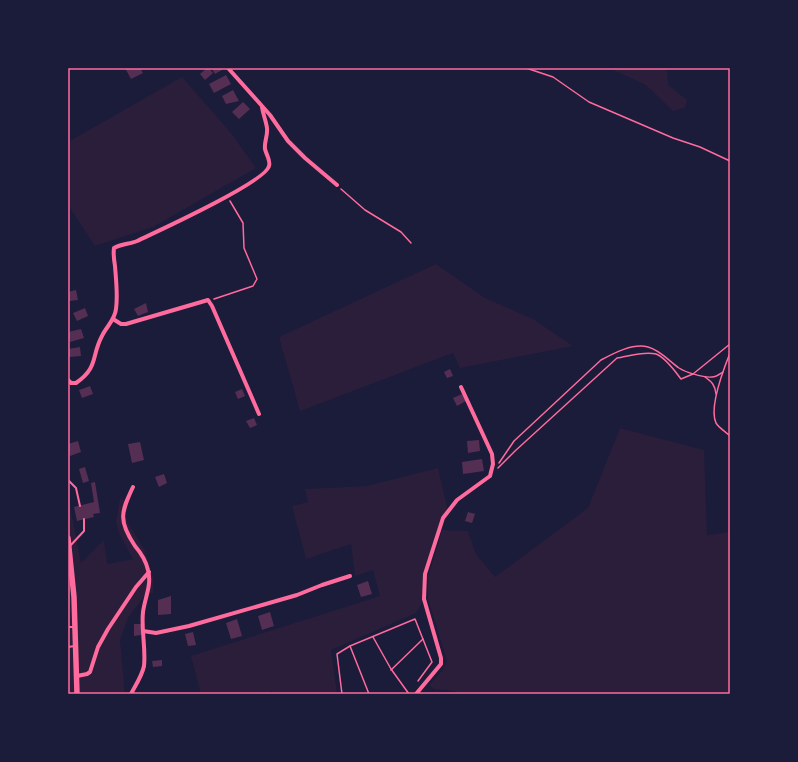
<svg xmlns="http://www.w3.org/2000/svg" width="798" height="762" viewBox="0 0 798 762" font-family="Rubik,sans-serif">
<style>
.green{fill:#2a1e3b}
.building{fill:#542f53}
.lines{fill:none;stroke-linecap:round;stroke-linejoin:round}
.path{stroke:#ff6b9d;stroke-width:1.5}
.service{stroke:#ff6b9d;stroke-width:2}
.minor{stroke:#ff6b9d;stroke-width:4}
.secondary{stroke:#ff6b9d;stroke-width:5.5}
.neatline{fill:none;stroke:#ff6b9d;stroke-width:1.5}
</style>
<rect width="100%" height="100%" fill="#1b1b3a"/>
<!-- green -->
<g class="green">
<polygon points="609,68 667,68 668,85 687,100 685,108 673,111 646,85"/>
<polygon points="182,77 231,133 256,168 153,227 95,246 68,205 68,142"/>
<polygon points="436,264 485,298 533,319 573,346 460,368 453,353 300,411 279,337"/>
<polygon points="620,428 704,450 707,535 730,532 730,694 458,694 455,691 434,689 429,685 442,671 447,661 428,599 428,577 442,530 468,531 476,554 495,577 588,508"/>
<polygon points="438,468 448,511 439,529 425,576 424,599 416,613 331,650 337,694 273,694 272,691 266,694 201,694 191,656 380,596 373,570 355,576 351,544 306,559 292,506 308,502 305,489 367,486"/>
<polygon points="68,495 81,563 104,540 107,564 133,559 119,533 116,521 120,499 129,501 126,512 127,521 145,551 153,577 153,593 146,594 128,618 120,640 125,694 69,694"/>
</g>
<!-- building -->
<g class="building">
<polygon points="125,68 140,68 143,73 131,79"/>
<polygon points="207,68 209,68 213,73 205,80 200,74"/>
<polygon points="213,68 221,68 222,70 215,74 212,69"/>
<polygon points="226,75 231,84 214,93 209,84"/>
<polygon points="233,90 239,101 226,104 222,96"/>
<polygon points="243,102 250,109 239,119 232,112"/>
<polygon points="76,290 78,300 69,301 68,292"/>
<polygon points="146,303 148,312 138,316 134,309"/>
<polygon points="85,308 88,316 77,321 73,313"/>
<polygon points="81,329 84,338 70,342 68,332"/>
<polygon points="80,347 81,356 69,357 68,349"/>
<polygon points="450,369 453,376 447,378 444,372"/>
<polygon points="90,386 93,394 82,398 79,390"/>
<polygon points="242,389 245,396 238,399 235,392"/>
<polygon points="462,394 466,401 457,406 453,398"/>
<polygon points="254,418 257,425 250,428 246,421"/>
<polygon points="479,440 480,451 468,453 467,441"/>
<polygon points="78,441 81,452 70,456 68,444"/>
<polygon points="140,442 144,460 132,463 128,444"/>
<polygon points="482,459 484,471 463,474 462,462"/>
<polygon points="85,467 89,481 83,483 79,469"/>
<polygon points="164,474 167,483 159,487 155,477"/>
<polygon points="95,482 100,513 93,514 94,517 77,521 74,507 94,502 91,483"/>
<polygon points="468,512 475,514 472,523 465,521"/>
<polygon points="368,581 372,594 361,597 357,585"/>
<polygon points="171,596 171,614 158,615 158,600"/>
<polygon points="270,612 274,626 262,630 258,616"/>
<polygon points="237,619 242,636 231,639 226,623"/>
<polygon points="134,624 141,624 141,635 134,636"/>
<polygon points="193,632 196,645 188,646 185,634"/>
<polygon points="162,660 162,666 153,667 152,661"/>
</g>
<g class="lines">
<!-- path -->
<g class="path">
<polyline points="526,68 553,77 589,102 673,138 700,147 730,161"/>
<polyline points="341,189 365,210 401,232 411,243"/>
<polyline points="214,299 253,286 257,279 244,248 243,223 230,201"/>
<path d="M730,353C724,368 709,408 716,423C719,428 726,432 730,436"/>
<path d="M705,377C712,382 715,385 716,394"/>
<path d="M499,463L514,441L601,360C614,353 633,343 648,347C660,350 669,361 679,368C685,372 704,378 712,377C716,377 720,374 723,372"/>
<path d="M498,468L515,451L617,358C629,356 644,351 656,354C665,357 675,371 681,379L693,374L730,344"/>
<polyline points="373,637 391,669 409,694"/>
<polyline points="350,646 369,694"/>
<polyline points="391,670 423,639"/>
<polyline points="342,694 337,654 350,646 415,619 432,662 418,681"/>
</g>
<!-- service -->
<g class="service">
<polyline points="68,480 76,488 80,506"/>
<polyline points="70,546 84,531 84,519"/>
<polyline points="68,627 74,627"/>
<polyline points="68,647 75,646"/>
</g>
<!-- minor -->
<g class="minor">
<polyline points="228,68 270,115 288,141 305,158 337,185"/>
<polyline points="113,319 121,324 126,324 208,300 212,306 259,414"/>
<path d="M68,380L71,383H76C99,367 91,356 102,336C106,327 115,320 116,309C118,295 116,280 115,266C114,260 113,254 114,248C121,244 130,244 137,241C156,232 266,182 269,166C271,161 266,154 265,149C264,142 268,135 267,128C266,121 263,114 262,107"/>
<polyline points="143,631 156,633 189,626 297,595 322,585 350,576"/>
<polyline points="77,676 87,674 90,672 98,647 108,629 136,587 149,572"/>
<path d="M131,694C135,686 142,676 144,666C146,648 141,630 143,612C145,597 152,585 148,570C146,561 141,553 135,546C118,521 121,512 133,487"/>
<polyline points="416,694 441,664 441,658 424,599 425,574 443,518 457,500 490,476 493,464 492,454 461,387"/>
</g>
<!-- secondary -->
<polyline class="secondary" points="68,538 74,597 77,694"/>
</g>
<!-- border -->
<rect width="798" height="762" fill="none" stroke="#1b1b3a" stroke-width="138"/>
<rect x="69" y="69" width="660" height="624" class="neatline"/>
</svg>
